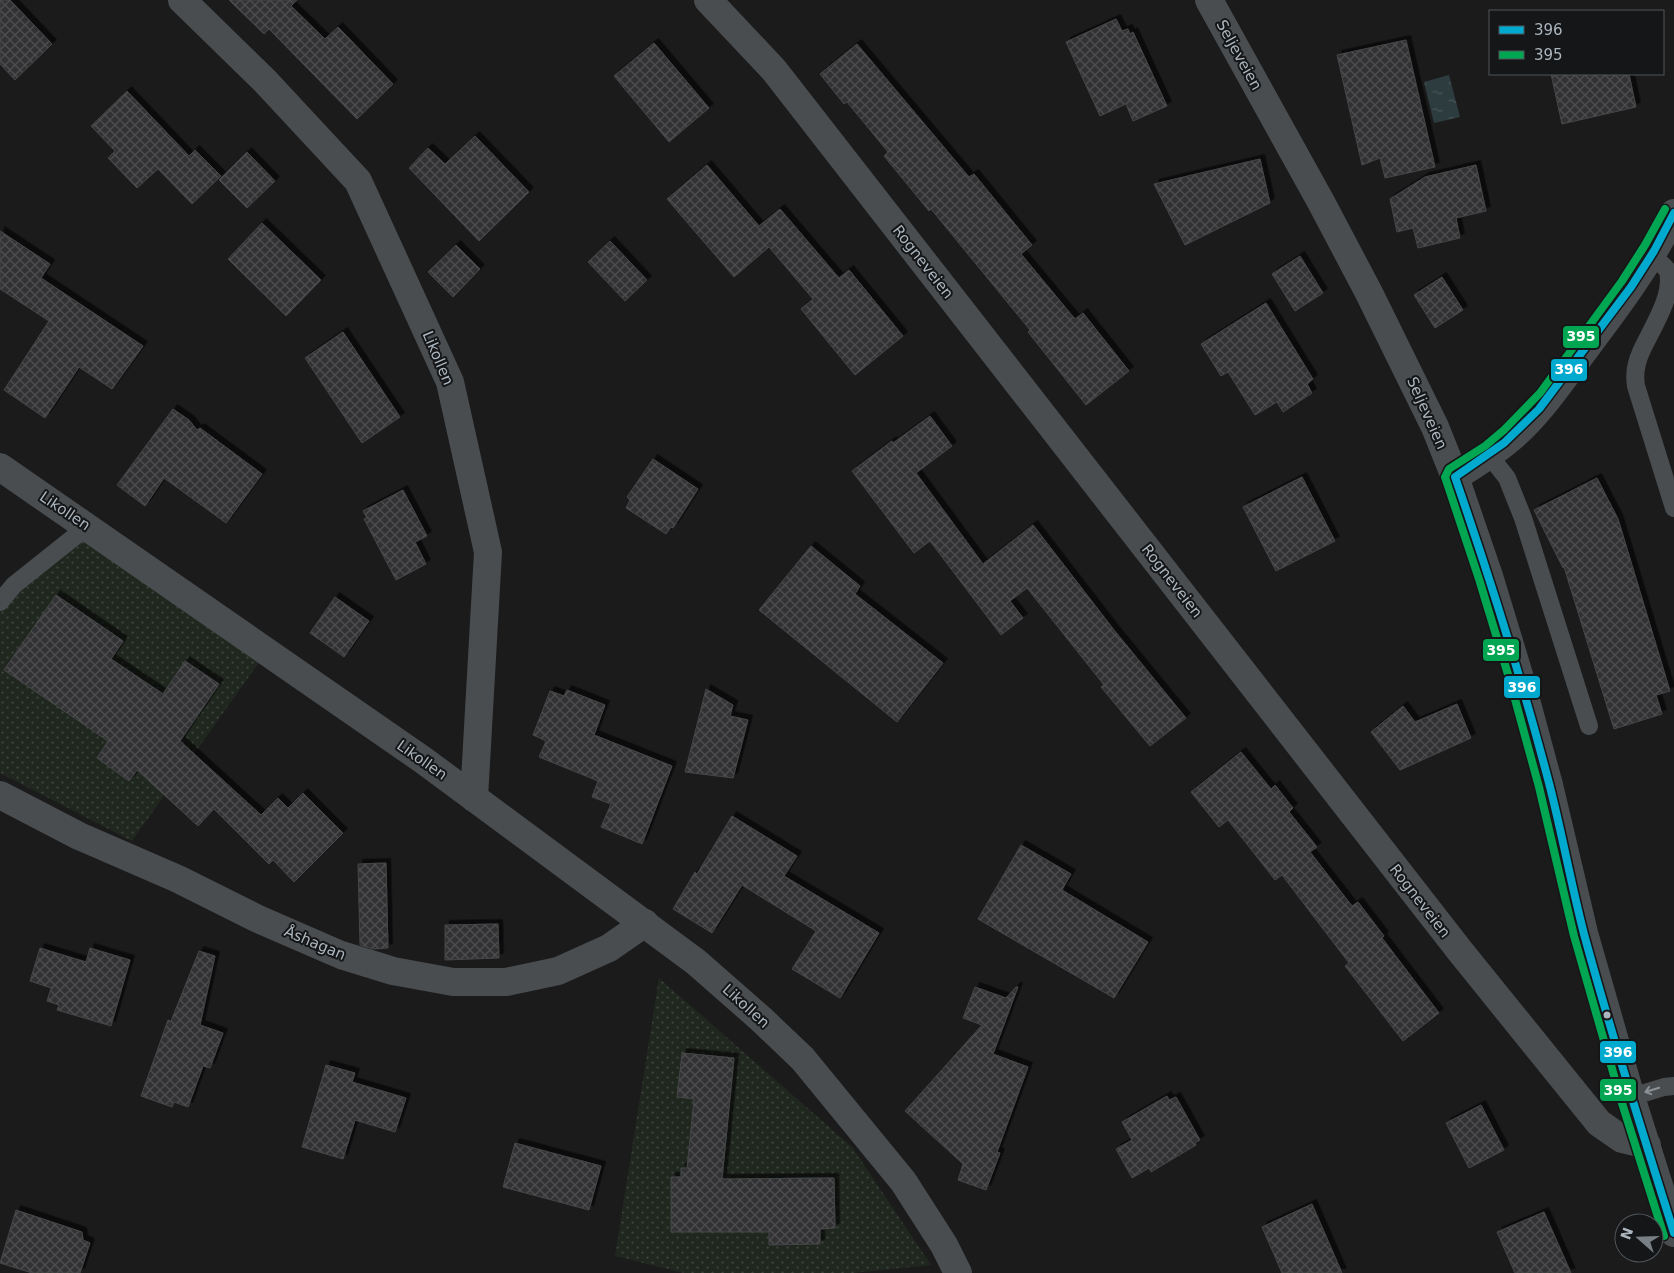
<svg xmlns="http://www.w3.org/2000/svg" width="1674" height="1273" viewBox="0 0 1674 1273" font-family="'DejaVu Sans',sans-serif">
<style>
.grass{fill:url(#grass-dots)}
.water{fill:url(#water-ripples)}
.building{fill:url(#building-cross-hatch);stroke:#444648;filter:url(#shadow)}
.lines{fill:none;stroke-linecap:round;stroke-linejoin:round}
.service{stroke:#4a4d4f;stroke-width:18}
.minor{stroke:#4a4d4f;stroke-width:28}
.bus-1-casing{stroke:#151618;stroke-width:11}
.bus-2-casing{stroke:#151618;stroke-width:11}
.bus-1{stroke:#00a9ce;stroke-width:8}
.bus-2{stroke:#00a651;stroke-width:8}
.oneway{stroke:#8a9197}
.bus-dot{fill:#acb6be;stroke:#151618;stroke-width:2}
.labels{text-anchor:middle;stroke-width:4;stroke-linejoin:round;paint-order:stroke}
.street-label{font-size:15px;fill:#acb6be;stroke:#151618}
.line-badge{stroke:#151618;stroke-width:2}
.badge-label{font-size:14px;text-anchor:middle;font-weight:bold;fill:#fff}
</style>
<defs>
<pattern id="grass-dots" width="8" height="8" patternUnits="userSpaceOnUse" patternTransform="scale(1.25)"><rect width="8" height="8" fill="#20271f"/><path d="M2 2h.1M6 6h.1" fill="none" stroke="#3e443e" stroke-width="1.8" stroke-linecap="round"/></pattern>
<pattern id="water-ripples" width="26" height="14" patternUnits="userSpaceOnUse" patternTransform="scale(1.25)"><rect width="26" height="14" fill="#2d3d3f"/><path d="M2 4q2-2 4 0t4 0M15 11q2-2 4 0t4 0" fill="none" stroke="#495759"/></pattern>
<pattern id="building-cross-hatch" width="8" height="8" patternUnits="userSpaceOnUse" patternTransform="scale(1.25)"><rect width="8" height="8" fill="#333334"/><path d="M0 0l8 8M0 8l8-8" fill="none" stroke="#4e4e50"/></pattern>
<filter id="shadow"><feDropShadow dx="4.5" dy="-4.5" stdDeviation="0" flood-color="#0009"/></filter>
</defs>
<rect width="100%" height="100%" fill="#1b1b1c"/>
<!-- grass -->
<g class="grass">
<polygon points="91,527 263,657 132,841 0,773 0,588"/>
<polygon points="659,978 852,1147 931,1265 853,1273 684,1273 615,1256"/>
</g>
<!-- water -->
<polygon class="water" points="1449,75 1460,117 1434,123 1424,82"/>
<!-- building -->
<g class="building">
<polygon points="0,0 10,0 52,44 15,80 0,64"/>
<polygon points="229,0 297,0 291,6 325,39 338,27 393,84 357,119 269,29 264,34"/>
<polygon points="1116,19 1122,31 1128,29 1130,34 1133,32 1167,106 1133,121 1126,104 1100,116 1066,42"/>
<polygon points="1406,40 1435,167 1385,178 1380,158 1362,165 1337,55"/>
<polygon points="654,43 709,108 669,142 614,76"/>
<polygon points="857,44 969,177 974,174 1032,245 1021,254 1075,319 1083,313 1129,371 1086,405 1028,332 1030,330 931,209 929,211 884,156 888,152 847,102 844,104 820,74"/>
<polygon points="1551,74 1629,74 1636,107 1562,124"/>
<polygon points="127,91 189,156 195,150 221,176 192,204 158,169 137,188 108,158 115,151 91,126"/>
<polygon points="475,136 529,192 479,241 409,168 428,148 445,164"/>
<polygon points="247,152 275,181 247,208 219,180"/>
<polygon points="1260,159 1270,203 1185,245 1154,184"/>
<polygon points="707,165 759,226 780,209 839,278 849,270 903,336 855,375 801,309 813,299 769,247 734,277 667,199"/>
<polygon points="1476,165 1486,211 1456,218 1460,238 1418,248 1413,228 1397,232 1390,199 1425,177"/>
<polygon points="262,223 321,280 286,316 228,259"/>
<polygon points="0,231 50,264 41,278 143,346 112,389 79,367 45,418 4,390 49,321 0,289"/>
<polygon points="610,241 647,280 625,301 588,262"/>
<polygon points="456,245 480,269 453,297 428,272"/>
<polygon points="1300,256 1323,293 1295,311 1272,274"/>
<polygon points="1442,277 1463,310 1435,328 1414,295"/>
<polygon points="1266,303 1313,379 1307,384 1312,393 1283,412 1277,402 1255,415 1228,372 1221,376 1201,344"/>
<polygon points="343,332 400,417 362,443 305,358"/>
<polygon points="173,409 189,420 197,430 200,428 262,474 226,523 164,478 145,506 117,485"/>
<polygon points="930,416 952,446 916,473 983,564 1033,525 1114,630 1186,718 1150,746 1101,687 1104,685 1027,588 1010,601 1023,618 1001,635 930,541 914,553 852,471 892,441 893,443"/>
<polygon points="653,459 698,489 673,528 671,527 666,534 626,508 630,500 627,497"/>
<polygon points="1302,477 1335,541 1276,571 1243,507"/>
<polygon points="1597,478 1618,519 1670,691 1656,695 1662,714 1614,729 1564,567 1563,568 1534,510"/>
<polygon points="403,490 427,536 415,542 426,564 396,580 364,519 367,518 363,511"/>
<polygon points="811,546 860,586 855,594 943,663 897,722 759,610"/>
<polygon points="56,595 123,641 111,659 163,694 185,661 219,684 180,741 261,815 278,798 288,808 303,793 343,833 294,882 273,860 269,864 214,809 198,826 137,770 129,781 97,758 108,741 4,670"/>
<polygon points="335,597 369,621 344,657 310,633"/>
<polygon points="706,689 733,705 730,716 748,720 733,778 685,772"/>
<polygon points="567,690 605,705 594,735 672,766 642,844 601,827 611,804 592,797 598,781 539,757 546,741 533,735 550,691 564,696"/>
<polygon points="1457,704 1471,738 1400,770 1371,732 1403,706 1415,722"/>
<polygon points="1241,752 1271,789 1275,785 1293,808 1289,812 1317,847 1310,852 1352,906 1358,902 1384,936 1382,938 1439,1013 1403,1041 1345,966 1349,963 1282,875 1275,880 1228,820 1219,827 1191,792"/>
<polygon points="732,816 797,856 784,876 879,933 840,998 792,969 816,931 742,885 712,933 673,909 695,872 697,874"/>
<polygon points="1021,845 1071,874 1062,890 1148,942 1114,998 978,919"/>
<polygon points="386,863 388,948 373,949 360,945 358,864"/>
<polygon points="498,924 499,958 445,960 445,925"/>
<polygon points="40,948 86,962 90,948 130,960 111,1026 57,1010 59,1005 47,1001 51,988 30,981"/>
<polygon points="199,951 215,956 200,1025 223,1033 210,1068 203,1066 188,1107 174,1102 172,1107 141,1096 168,1020 171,1021"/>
<polygon points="975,987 1006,998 1016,987 1018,987 993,1054 1028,1067 997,1152 1000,1153 986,1190 958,1180 963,1164 905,1111 982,1025 963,1018"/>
<polygon points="682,1053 734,1058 722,1179 834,1178 835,1228 820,1229 820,1244 769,1245 769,1232 671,1232 671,1177 681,1177 681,1168 687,1168 694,1099 677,1097"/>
<polygon points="326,1065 355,1073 352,1082 406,1098 395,1132 355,1120 343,1159 302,1147"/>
<polygon points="1167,1096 1169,1100 1176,1097 1200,1140 1195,1143 1196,1145 1151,1172 1149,1168 1132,1178 1116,1149 1132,1140 1122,1122"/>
<polygon points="1481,1105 1504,1150 1469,1168 1446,1123"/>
<polygon points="515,1143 601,1166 589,1210 503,1187"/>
<polygon points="1312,1204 1342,1273 1282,1273 1262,1227"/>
<polygon points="16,1210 82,1232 83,1240 90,1243 80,1273 32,1273 0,1263"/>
<polygon points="1544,1212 1571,1273 1515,1273 1497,1232"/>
</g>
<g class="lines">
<!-- service -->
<g class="service">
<path d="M1651,255C1656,260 1664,265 1668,271C1674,297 1651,329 1641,352C1636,363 1634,374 1636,386L1674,508"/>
<polyline points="1489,455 1507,478 1523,518 1589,726"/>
<polyline points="0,602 14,585 88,526"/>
<polyline points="1631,1097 1664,1087 1674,1086"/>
</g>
<!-- minor -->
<g class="minor">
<polyline points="182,0 265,81 358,181 450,382 488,552 474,798"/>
<polyline points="708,0 774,70 1460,951 1599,1123 1622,1139 1647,1145"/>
<polyline points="1209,0 1321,202 1369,293 1435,427 1455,477 1489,576 1520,678 1549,785 1584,933 1631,1097 1674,1233"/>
<polyline points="0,467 423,760 696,962 761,1019 803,1059 903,1181 944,1245 958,1273"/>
<path d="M1455,477C1474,465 1494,453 1511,438C1538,415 1559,384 1580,356C1614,311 1650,264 1674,213"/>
<polyline points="0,795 79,836 178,879 256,918 341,955 393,971 453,982 506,982 558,971 609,948 645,923"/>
</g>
<defs>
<path id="bus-1" d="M1674,213L1654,251L1631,287L1539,409L1504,443L1455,477C1490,578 1522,680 1549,783C1562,833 1571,884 1584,934C1611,1034 1643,1134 1674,1233"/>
<polyline id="bus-2" points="1664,1236 1621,1100 1574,936 1539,787 1510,681 1479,579 1445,477 1449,469 1485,446 1504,430 1540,393 1622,281 1645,245 1665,209"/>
</defs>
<!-- bus-1 casing -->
<use href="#bus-1" class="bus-1-casing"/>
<!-- bus-2 casing -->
<use href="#bus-2" class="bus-2-casing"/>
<!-- bus-1 -->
<use href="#bus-1" class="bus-1"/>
<!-- bus-2 -->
<use href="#bus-2" class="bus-2"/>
</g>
<!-- one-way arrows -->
<defs><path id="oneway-shaft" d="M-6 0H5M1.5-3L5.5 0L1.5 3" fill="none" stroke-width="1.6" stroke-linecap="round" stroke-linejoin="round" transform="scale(1.25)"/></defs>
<use class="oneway" href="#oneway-shaft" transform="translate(1652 1090) rotate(163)"/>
<!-- markers -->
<circle class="bus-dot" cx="1607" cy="1015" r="4.5"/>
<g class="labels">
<!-- street labels -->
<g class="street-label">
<text transform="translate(1239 55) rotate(61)" y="5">Seljeveien</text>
<text transform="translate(923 262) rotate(52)" y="5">Rogneveien</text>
<text transform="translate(438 358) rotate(67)" y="5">Likollen</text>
<text transform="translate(1427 413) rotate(66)" y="5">Seljeveien</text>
<text transform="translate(65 511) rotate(34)" y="5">Likollen</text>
<text transform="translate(1172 581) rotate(52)" y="5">Rogneveien</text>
<text transform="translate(422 760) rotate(35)" y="5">Likollen</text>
<text transform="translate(1420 901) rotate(52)" y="5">Rogneveien</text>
<text transform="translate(315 943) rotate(23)" y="5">Åshagan</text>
<text transform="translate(746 1006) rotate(42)" y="5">Likollen</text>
</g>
</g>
<g class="line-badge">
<rect x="1562" y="325" width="38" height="24" rx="5" fill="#00a651"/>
<rect x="1550" y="358" width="38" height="24" rx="5" fill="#00a9ce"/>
<rect x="1482" y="638" width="38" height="24" rx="5" fill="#00a651"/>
<rect x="1503" y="675" width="38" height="24" rx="5" fill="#00a9ce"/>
<rect x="1599" y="1040" width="38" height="24" rx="5" fill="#00a9ce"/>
<rect x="1599" y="1078" width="38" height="24" rx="5" fill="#00a651"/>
</g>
<g class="badge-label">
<text x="1581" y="341">395</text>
<text x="1569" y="374">396</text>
<text x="1501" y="655">395</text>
<text x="1522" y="692">396</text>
<text x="1618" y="1057">396</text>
<text x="1618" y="1095">395</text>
</g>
<!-- legend -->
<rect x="1489" y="10" width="175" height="65" fill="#151618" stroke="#51565a"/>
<rect x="1499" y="26" width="25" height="8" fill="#00a9ce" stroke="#51565a"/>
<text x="1534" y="35" font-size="15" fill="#acb6be">396</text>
<rect x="1499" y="51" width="25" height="8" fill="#00a651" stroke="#51565a"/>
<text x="1534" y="60" font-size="15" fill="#acb6be">395</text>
<!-- north arrow -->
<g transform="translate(1639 1238) rotate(290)"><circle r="24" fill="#151618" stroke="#51565a"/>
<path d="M0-4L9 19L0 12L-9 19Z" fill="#798085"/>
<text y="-8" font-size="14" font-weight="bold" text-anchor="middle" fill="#acb6be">N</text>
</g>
</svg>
